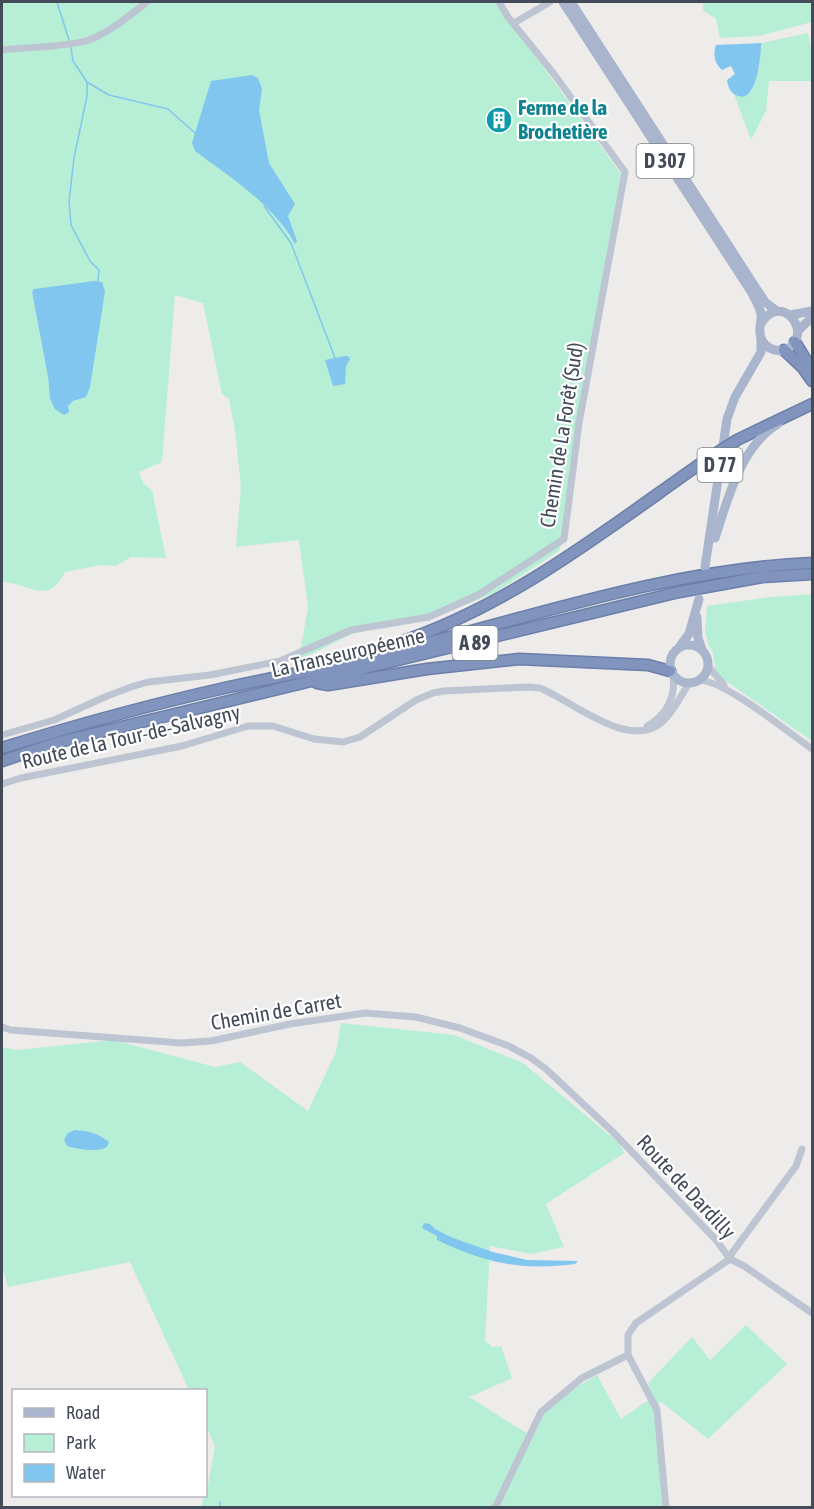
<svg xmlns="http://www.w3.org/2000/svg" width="814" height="1509" viewBox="0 0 814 1509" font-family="'Asap Condensed',sans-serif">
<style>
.green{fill:#b6efd5;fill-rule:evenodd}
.water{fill:#81c6ee}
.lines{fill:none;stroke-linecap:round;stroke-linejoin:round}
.stream{stroke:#81c6ee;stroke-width:1.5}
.highway-casing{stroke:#6c7fa9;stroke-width:13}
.minor{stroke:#bec5d2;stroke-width:7}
.major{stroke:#a9b5cc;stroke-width:9}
.highway{stroke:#8094bd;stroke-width:10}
.highway-bridge-casing{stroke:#6c7fa9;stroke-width:13;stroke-linecap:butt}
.highway-bridge{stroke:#8094bd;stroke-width:10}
.labels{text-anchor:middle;stroke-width:4.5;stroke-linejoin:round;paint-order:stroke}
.shield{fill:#fff;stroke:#7b818b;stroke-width:1.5}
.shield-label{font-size:20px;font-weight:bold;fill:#434b59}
.culture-label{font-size:21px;font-weight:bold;fill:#0d838f;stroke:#fff;text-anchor:start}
.street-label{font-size:21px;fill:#434b59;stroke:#fff}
</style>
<rect width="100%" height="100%" fill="#eeebeb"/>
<!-- green -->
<g class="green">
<path d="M2,2H496L621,174L575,430L559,551L494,593L470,603L431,617L352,634L304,658L298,664L308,607L299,540L236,547L241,487L235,430L229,399L222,394L203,303L175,295L162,462L139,472L143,483L152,490L166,558L131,557L116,566L101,565L65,572C48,608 26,581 2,582ZM32,292H105L86,397L73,401L68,406L50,399L48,377Z"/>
<polygon points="703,2 812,2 812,22 759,36 720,38 716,19 703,10"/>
<polygon points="808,33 812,55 812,81 769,81 766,111 751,140 734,94 740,97 752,91 759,67 761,43"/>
<polygon points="812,594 812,741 723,679 715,668 713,653 708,644 705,630 707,606 771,597"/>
<polygon points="341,1023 454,1035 523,1063 620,1144 624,1153 546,1204 564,1247 532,1254 490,1246 485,1341 493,1347 501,1346 512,1378 469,1397 533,1437 544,1413 577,1387 597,1375 621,1419 653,1397 648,1383 692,1337 710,1360 746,1325 787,1364 708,1439 660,1401 656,1414 662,1507 201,1507 204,1496 206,1496 215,1446 206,1426 206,1390 189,1390 130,1262 8,1287 2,1265 2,1047 17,1050 114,1040 215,1067 240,1062 308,1111 336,1052"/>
</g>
<!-- water -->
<g class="water">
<path d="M761,43C761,56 757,103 738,96C730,93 728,87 727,80L735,74L731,66L722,70C714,63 713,54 716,45Z"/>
<path d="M252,75L258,78L262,89L259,110L269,163L295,204L288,216L297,241L295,244C275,206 229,176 195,151L192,143L211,81Z"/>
<polygon points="94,281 102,282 105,292 90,387 86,397 73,401 68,406 69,412 64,415 55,409 50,399 48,377 32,292 34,289"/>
<polygon points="345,356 348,356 350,359 346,366 345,384 333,386 325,360"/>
<path d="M75,1130C89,1131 97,1133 109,1142L107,1147C95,1153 79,1149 67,1146L64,1140L68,1133Z"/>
<path d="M424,1223L430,1224L435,1229L453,1238L493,1252L527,1260L578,1261L575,1264C522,1271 485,1263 437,1240V1236L422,1228Z"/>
</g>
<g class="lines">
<!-- stream -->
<g class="stream">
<polyline points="57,2 69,40"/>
<polyline points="71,48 73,61 87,82 87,96 74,158 69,202 71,225 90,261 99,270 98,281"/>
<polyline points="87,82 109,95 168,109 195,133"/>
<polyline points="264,206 291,243 335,358"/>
<polyline points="220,1502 220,1508"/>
</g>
<defs>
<g id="highway">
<polyline points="795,342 809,365"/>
<polyline points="784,350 803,368 812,381"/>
<polyline points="737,440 812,404"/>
<path d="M397,643C513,605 608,528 707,459"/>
<polyline points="317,683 328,685 427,669 519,659 648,665 670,671"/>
<path d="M2,748C76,725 153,704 229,687C270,678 312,671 353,662C505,626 655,570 812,563"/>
<polyline points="2,761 59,742 679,592 762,577 812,574"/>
</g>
</defs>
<!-- highway casing -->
<use href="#highway" class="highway-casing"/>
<!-- minor -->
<g class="minor">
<polyline points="514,23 550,2"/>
<path d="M2,50C26,47 68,47 89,40C110,32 130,15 147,2"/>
<polyline points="708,666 724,685"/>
<path d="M698,681C718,675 792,735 812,749"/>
<path d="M647,726C666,716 676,697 673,676"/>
<polyline points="2,735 54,720 107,696 134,686 148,682 210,675 280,661 351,630 429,617 478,595 564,539 579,423 625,172 554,74 508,17 499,2"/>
<path d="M2,784L21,778L182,746L248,726H273L314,739L343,742L360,737L416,700L433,693L444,691L528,687L540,688C572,701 629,751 662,722C673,712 681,696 689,683"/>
<polyline points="2,1027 11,1030 181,1043 211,1041 290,1024 365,1013 416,1017 460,1028 509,1046 531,1058 546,1069 612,1131 716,1240 730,1259 744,1266 812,1313"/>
<polyline points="495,1508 541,1412 582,1378 628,1355"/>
<polyline points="666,1508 657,1410 628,1355 628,1335 636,1323 730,1259 732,1253 796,1166 802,1149"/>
</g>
<!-- major -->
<g class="major">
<path d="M563,2L752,293C755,300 760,307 761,314C762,321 759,326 760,333C761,346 775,354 787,349C814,335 783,291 762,322"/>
<polyline points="571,2 765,302 777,311"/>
<polyline points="790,315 812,311"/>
<polyline points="799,330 812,317"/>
<path d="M715,538C728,499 740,447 778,424"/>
<polyline points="705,567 727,419 735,397 761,352 761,339"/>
<polyline points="697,617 698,638 702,650"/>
<circle cx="689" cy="664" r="19"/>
<polyline points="680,646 689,634 699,599"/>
</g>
<!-- highway -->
<use href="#highway" class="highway"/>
<defs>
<polyline id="highway-bridge" points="707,459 737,440"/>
</defs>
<!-- highway-bridge casing -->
<use href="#highway-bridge" class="highway-bridge-casing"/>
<!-- highway-bridge -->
<use href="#highway-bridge" class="highway-bridge"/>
</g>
<!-- icons -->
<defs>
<symbol id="building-disc" viewBox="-11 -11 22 22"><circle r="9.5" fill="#0f9aa8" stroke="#fff"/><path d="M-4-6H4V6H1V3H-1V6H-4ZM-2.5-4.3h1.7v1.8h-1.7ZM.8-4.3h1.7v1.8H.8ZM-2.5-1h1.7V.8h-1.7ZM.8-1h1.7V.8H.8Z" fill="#fff"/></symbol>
</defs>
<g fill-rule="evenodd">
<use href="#building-disc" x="484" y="105" width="30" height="30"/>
</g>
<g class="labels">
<!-- shield labels -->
<g class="shield">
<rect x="636.5" y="144" width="57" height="34" rx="4.5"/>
<rect x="697.5" y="448" width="45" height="34" rx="4.5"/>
<rect x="452.5" y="626" width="45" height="34" rx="4.5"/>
</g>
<g class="shield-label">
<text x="665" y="168">D 307</text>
<text x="720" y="472">D 77</text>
<text x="475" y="650">A 89</text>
</g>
<!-- culture labels -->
<g class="culture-label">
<text x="518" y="115">Ferme de la<tspan x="518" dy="24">Brochetière</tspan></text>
</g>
<!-- street labels -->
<g class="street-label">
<text transform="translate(562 435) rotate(-81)" y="7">Chemin de La Forêt (Sud)</text>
<text transform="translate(348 653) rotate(-13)" y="7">La Transeuropéenne</text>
<text transform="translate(131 737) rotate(-13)" y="7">Route de la Tour-de-Salvagny</text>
<text transform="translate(276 1012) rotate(-10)" y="7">Chemin de Carret</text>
<text transform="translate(686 1187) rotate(47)" y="7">Route de Dardilly</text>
</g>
</g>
<!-- border -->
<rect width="814" height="1509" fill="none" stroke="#434b59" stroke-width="6"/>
<!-- legend -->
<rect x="12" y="1389" width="195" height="108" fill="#ffffff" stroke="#b4b7bd" stroke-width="1.5"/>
<rect x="24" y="1408" width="30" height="9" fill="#a9b5cc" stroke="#b4b7bd" stroke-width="1.5"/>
<text x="66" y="1419" font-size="18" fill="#434b59">Road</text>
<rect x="24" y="1434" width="30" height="18" fill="#b6efd5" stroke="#b4b7bd" stroke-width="1.5"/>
<text x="66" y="1449" font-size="18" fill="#434b59">Park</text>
<rect x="24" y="1464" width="30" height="18" fill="#81c6ee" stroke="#b4b7bd" stroke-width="1.5"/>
<text x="66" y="1479" font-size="18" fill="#434b59">Water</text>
</svg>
